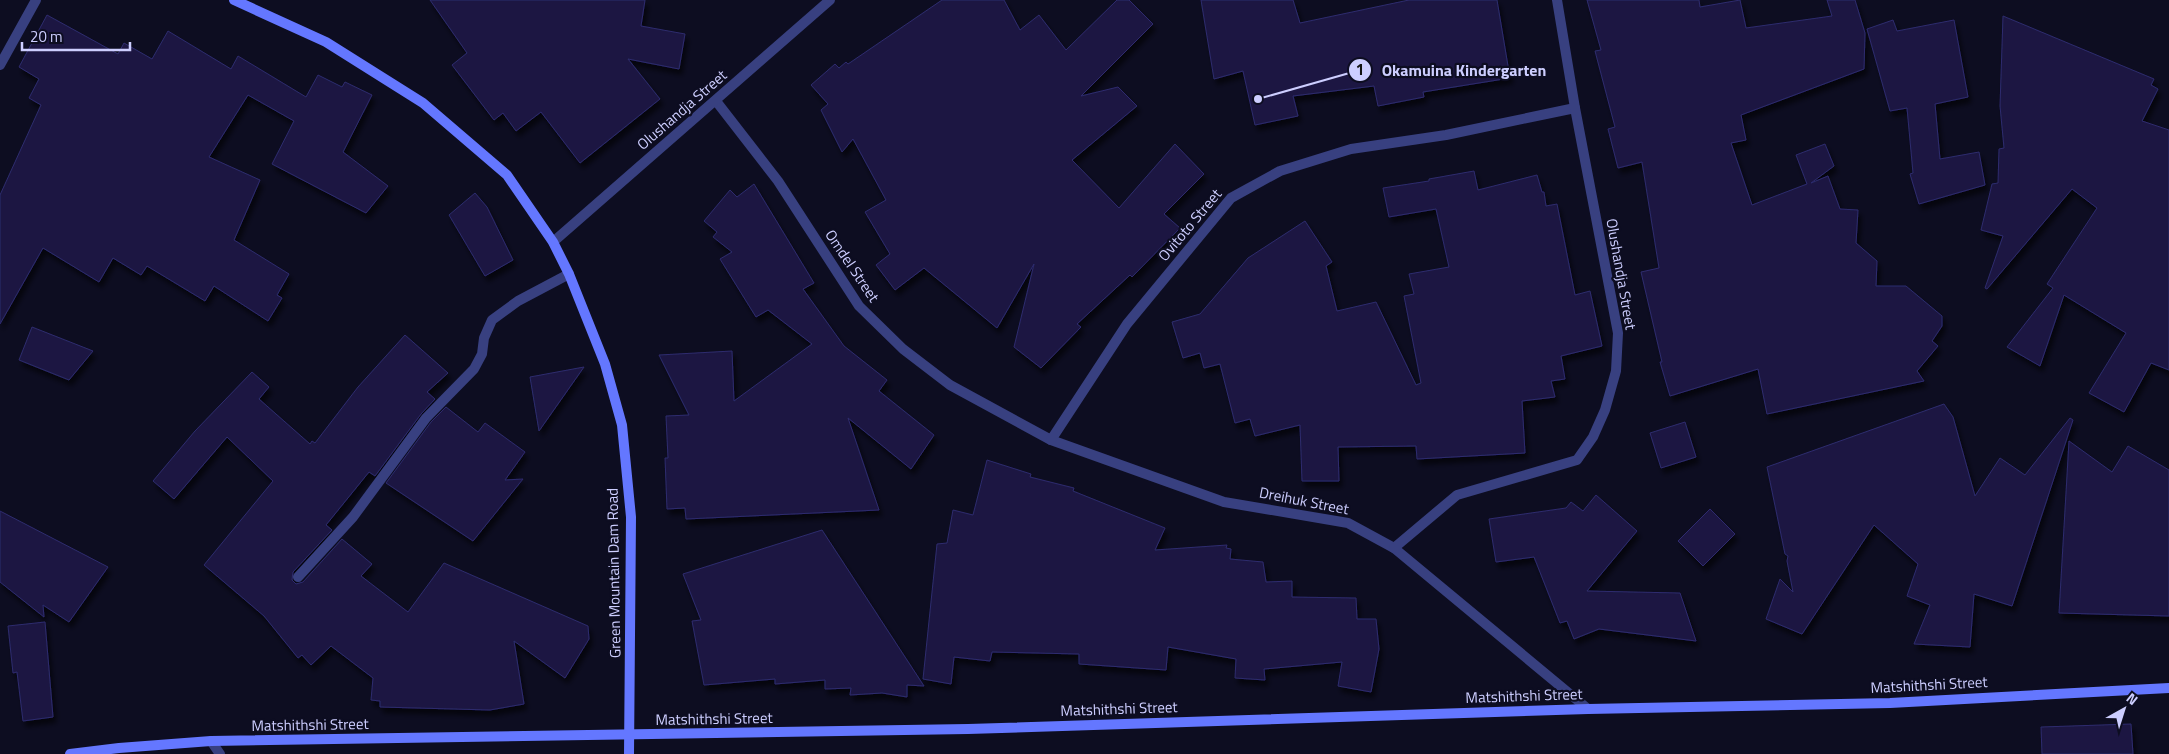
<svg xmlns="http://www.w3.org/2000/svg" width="2169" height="754" viewBox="0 0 2169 754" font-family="'Titillium Web',sans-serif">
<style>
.building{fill:#1b1942;stroke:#2e2b6e;filter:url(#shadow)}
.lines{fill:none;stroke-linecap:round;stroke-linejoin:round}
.lane{stroke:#384080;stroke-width:10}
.street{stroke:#384080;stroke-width:10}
.secondary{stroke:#6477ff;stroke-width:10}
.labels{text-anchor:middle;stroke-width:4.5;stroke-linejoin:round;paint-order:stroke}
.street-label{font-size:15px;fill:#cdceff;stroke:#0d0d21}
.leader{fill:none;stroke:#cdceff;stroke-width:2}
.callout-dot{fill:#cdceff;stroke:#0d0d21;stroke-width:2}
.mark-label{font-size:15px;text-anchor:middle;font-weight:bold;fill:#111}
.callout-label{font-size:16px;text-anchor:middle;font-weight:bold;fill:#cdceff;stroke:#0d0d21;stroke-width:4.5;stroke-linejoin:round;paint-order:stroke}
</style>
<defs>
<filter id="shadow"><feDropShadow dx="3" dy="5.5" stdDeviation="2.5" flood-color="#0009"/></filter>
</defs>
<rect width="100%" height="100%" fill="#0d0d21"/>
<!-- building -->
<g class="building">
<polygon points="430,0 645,0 641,26 685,34 679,69 628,59 660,99 580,163 541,112 516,131 503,113 494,120 452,65 467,53"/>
<polygon points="942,0 1004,0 1020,30 1039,15 1066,50 1117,0 1129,0 1153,24 1081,96 1118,87 1137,106 1072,160 1119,208 1175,144 1204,174 1164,214 1180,228 1132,277 1130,275 1077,324 1081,327 1041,368 1014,347 1034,264 997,328 924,268 895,290 876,265 890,254 865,212 886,200 853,139 842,152 821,110 828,104 811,85 835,64 839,68 846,62 848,64"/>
<polygon points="1201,0 1293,0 1300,23 1409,0 1497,0 1510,78 1423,92 1424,97 1378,106 1374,86 1293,96 1298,116 1255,125 1243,71 1214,79"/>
<polygon points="1587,0 1699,0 1700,7 1740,0 1746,28 1832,16 1827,0 1855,0 1865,33 1864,69 1741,115 1746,140 1731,143 1752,205 1807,184 1796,155 1825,144 1834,166 1811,183 1828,176 1840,209 1858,210 1856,243 1877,261 1876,286 1906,286 1942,316 1942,326 1932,341 1938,346 1917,371 1924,381 1767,414 1758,369 1670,396 1660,362 1662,362 1641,272 1659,268 1642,162 1618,168 1608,129 1615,127 1595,51 1601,50"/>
<polygon points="47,15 118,54 124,43 152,59 168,31 231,69 238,56 306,97 318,75 342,87 345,82 372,95 343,152 388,186 366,213 272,164 294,121 248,95 209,157 260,180 234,240 289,274 277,295 282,298 268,321 214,286 205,301 147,266 141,275 113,258 99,282 43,248 0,324 0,195 41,105 29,98 39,79 19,67"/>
<polygon points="2003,16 2154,79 2151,85 2158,89 2142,121 2169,130 2169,370 2151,363 2124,412 2089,393 2126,333 2064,295 2040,366 2007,347 2053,288 2047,284 2097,208 2072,189 1987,289 1985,288 2003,236 1981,230 1992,184 1998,183 1999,149 2004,148 2000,106"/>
<polygon points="1893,20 1897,31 1954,20 1968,97 1935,104 1940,159 1979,152 1985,185 1919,204 1910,174 1913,173 1907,108 1890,111 1867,29"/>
<polygon points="1474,171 1478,190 1537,175 1542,192 1544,192 1546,206 1557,204 1575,295 1590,291 1602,346 1561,356 1565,379 1551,381 1555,397 1522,401 1525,453 1417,459 1416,446 1338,447 1339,481 1302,481 1300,425 1255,436 1250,419 1235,423 1220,364 1204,368 1200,353 1183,358 1172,322 1200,314 1248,258 1305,221 1332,262 1326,266 1337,311 1376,302 1416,385 1421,383 1404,296 1414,294 1409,274 1449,267 1436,209 1389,217 1383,188 1429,181 1429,179"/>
<polygon points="754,184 814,283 803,289 844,346 887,380 879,391 934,435 911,469 848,418 879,510 686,519 685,508 667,509 665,458 668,458 666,416 689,415 659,355 732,351 734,401 812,344 768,310 756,317 720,259 732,252 713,237 717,232 704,221 730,190 737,197"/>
<polygon points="475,193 487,207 513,260 485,276 449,215"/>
<polygon points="32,327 93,351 69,380 19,360"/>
<polygon points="405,335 448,373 427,392 435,399 421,414 375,476 369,472 326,525 332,530 293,572 292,580 296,584 303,582 342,539 372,564 361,576 408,612 444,563 588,626 589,639 565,678 514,641 524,704 490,710 380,707 380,701 371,700 373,678 331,646 311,665 302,655 298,658 264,616 204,565 273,481 227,437 174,499 153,481 195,431 252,372 269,387 259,399 310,444 312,441 315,443 358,387"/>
<polygon points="584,367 539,431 530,377"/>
<polygon points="1944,404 1953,417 1975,496 2000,458 2025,475 2070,418 2073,420 2012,606 1974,594 1970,647 1914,644 1930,605 1907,596 1918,564 1874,525 1802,634 1766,619 1780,579 1793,592 1787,561 1788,556 1785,554 1767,467"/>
<polygon points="446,407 478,432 485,423 525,452 505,480 523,479 473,541 386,483 431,422"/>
<polygon points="1685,422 1696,457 1661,468 1650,433"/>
<polygon points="2069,441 2112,472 2128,446 2169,470 2169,616 2059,613"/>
<polygon points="987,460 1031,474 1030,477 1074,488 1073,491 1165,528 1155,550 1227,545 1226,548 1231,549 1230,559 1263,562 1266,582 1292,581 1292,597 1356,598 1357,619 1376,619 1379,649 1371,692 1338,686 1342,662 1264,669 1265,680 1235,678 1236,659 1168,647 1166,670 1079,664 1079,654 992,652 990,661 954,657 951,684 923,679 937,544 947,543 953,510 973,515"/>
<polygon points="1596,495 1637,531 1587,591 1680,593 1696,641 1599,629 1574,639 1567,621 1560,623 1534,557 1496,562 1489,519 1566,508 1571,502 1583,511"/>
<polygon points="1710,509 1735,534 1703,566 1678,541"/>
<polygon points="0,511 108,567 69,622 43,605 44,617 0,582"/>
<polygon points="822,530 924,686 907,685 907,697 882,693 850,695 851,688 825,689 825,680 775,684 775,679 704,685 692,621 701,620 683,574"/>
<polygon points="45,622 53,717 23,721 17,672 13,673 8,626"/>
<polygon points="2131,724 2133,754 2042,754 2041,727"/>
</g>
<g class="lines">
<!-- lane -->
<g class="lane">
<polyline points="298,577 353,517 426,418 474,369 482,354 484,338 492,320 518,301 569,274"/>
<polyline points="211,741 220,754"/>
</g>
<!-- street -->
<g class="street">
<polyline points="0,65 36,0"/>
<polyline points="716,101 778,181 859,306 903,349 950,385 1051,440 1224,502 1348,523 1394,548 1588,709"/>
<polyline points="553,242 830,0"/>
<polyline points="1051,440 1127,324 1231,198 1280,171 1351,149 1446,135 1575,108"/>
<polyline points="1394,548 1457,495 1577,460 1593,437 1605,410 1616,371 1618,333 1575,108 1557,0"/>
</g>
<!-- secondary -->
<g class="secondary">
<polyline points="234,0 326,42 423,103 507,175 553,242 569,274 605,364 622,425 631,517 629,754"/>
<polyline points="70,754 119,748 211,741 968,729 1588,709 1890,703 2169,688"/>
</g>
</g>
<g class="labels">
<!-- street labels -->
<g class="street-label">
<text transform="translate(682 110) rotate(-41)" y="5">Olushandja Street</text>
<text transform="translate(1190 225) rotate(-50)" y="5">Ovitoto Street</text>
<text transform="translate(852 266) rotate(56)" y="5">Omdel Street</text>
<text transform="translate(1621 274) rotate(80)" y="5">Olushandja Street</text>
<text transform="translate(1304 501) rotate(11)" y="5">Dreihuk Street</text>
<text transform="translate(614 573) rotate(-91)" y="5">Green Mountain Dam Road</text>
<text transform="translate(1929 685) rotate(-3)" y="5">Matshithshi Street</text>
<text transform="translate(1524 696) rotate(-2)" y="5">Matshithshi Street</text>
<text transform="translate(1119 709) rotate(-2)" y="5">Matshithshi Street</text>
<text transform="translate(714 719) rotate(-1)" y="5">Matshithshi Street</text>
<text transform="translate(310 725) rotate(-1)" y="5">Matshithshi Street</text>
</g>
</g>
<!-- callouts -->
<path class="leader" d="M1258 99L1360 70"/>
<g class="callout-dot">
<circle cx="1258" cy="99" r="5"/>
<circle cx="1360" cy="70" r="12"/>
</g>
<g class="mark-label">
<text x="1360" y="75">1</text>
</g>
<g class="callout-label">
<text x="1464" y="76">Okamuina Kindergarten</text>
</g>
<!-- north arrow -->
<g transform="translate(2124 709) rotate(39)" stroke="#0d0d21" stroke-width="4" paint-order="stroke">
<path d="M0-4L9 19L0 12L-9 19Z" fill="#cdceff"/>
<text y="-8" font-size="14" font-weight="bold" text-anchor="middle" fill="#cdceff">N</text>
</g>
<!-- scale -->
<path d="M22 42v8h108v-8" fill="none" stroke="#cdceff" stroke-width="2.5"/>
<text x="30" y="42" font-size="15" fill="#cdceff" stroke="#0d0d21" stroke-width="4" paint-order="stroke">20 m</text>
</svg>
